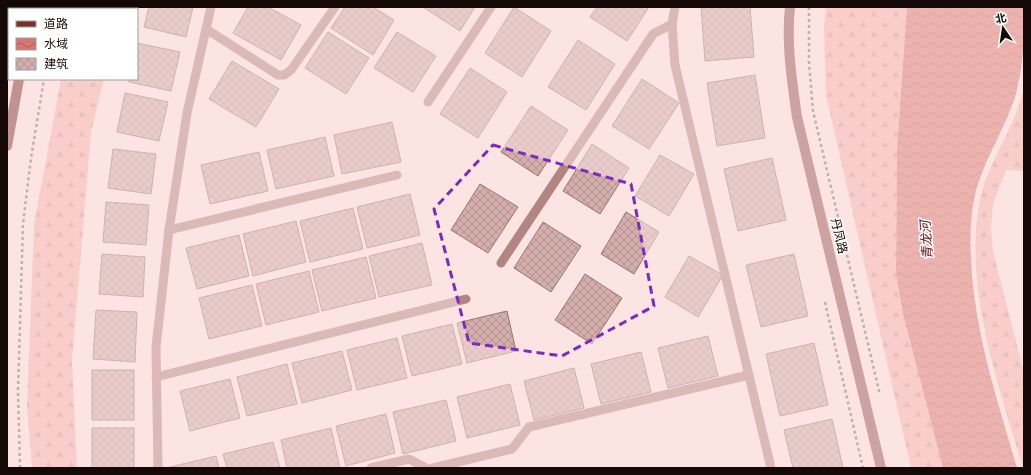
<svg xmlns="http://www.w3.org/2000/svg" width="1031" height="475" viewBox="0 0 1031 475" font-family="'Nunito Sans','Noto Sans SC',sans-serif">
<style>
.forest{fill:url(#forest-firs)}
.water{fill:url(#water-waves)}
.building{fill:url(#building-cross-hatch);stroke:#987673}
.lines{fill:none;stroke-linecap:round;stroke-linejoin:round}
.path{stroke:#806f6e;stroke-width:2.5;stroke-dasharray:3 3;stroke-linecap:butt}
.service{stroke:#b28581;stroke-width:9}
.secondary{stroke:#925450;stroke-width:10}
.primary{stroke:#7a2f2d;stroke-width:10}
.marked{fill:none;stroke:#7b2cbf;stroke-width:3;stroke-dasharray:8 5;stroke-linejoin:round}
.labels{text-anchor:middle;stroke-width:3;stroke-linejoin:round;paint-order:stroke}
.street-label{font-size:12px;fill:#150908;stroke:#fff}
.water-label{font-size:13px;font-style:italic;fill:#61030d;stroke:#fff}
</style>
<defs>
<pattern id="forest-firs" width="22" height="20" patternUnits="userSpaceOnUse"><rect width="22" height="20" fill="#f6b4ae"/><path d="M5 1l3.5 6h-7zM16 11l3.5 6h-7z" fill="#d29994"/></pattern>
<pattern id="water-waves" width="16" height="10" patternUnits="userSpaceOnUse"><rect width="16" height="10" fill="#d87570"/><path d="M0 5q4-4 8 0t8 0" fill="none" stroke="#ae5e5a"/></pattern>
<pattern id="building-cross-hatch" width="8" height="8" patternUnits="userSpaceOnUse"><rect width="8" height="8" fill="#d3aeab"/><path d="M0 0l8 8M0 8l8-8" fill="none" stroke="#b49492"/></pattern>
</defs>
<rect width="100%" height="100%" fill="#fbe4e2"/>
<!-- forest -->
<g class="forest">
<polygon points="826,7 907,7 897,148 896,275 903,314 943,468 911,468 826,95 824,27"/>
<polygon points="61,79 104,79 91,132 72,361 77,468 32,468 27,406 34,225"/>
<path d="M1024,89V171L1006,170L993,204L991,229L993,252L1024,372L1023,468C999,387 964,290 979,205C984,174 1002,147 1014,118C1018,109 1021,99 1024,89Z"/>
</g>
<!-- water -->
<path class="water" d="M907,7H1024C1025,36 1023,69 1015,97C1004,131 983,161 975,195C970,216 970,238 971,259C974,331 997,399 1017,468H943L903,314L896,275L897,148Z"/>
<!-- building -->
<g class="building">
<polygon points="149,7 193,7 186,37 144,27"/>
<polygon points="248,7 268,7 301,25 281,60 233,33"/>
<polygon points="345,7 373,7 394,20 373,55 331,28"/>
<polygon points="423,7 475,7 460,31"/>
<polygon points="514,7 551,31 522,77 485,53"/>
<polygon points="597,7 649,7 627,41 590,17"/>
<polygon points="701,7 750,7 754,57 705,61"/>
<polygon points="328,32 369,58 346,94 305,68"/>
<polygon points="397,32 436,56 413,92 374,68"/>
<polygon points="578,40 615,64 586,110 548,87"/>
<polygon points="137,43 180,52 171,91 129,82 129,79 137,79"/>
<polygon points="232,61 279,89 256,127 209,99"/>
<polygon points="470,68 507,92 478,138 440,114"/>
<polygon points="755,75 765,138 717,146 707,83"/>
<polygon points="642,79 679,103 649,149 612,126"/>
<polygon points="125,93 168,102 159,141 117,132"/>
<polygon points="531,106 568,130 538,176 501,152"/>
<polygon points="392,122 401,162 342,174 334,135"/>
<polygon points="325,137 334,176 276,189 267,150"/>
<polygon points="592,144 629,168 600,214 563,191"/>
<polygon points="113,149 156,154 151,194 108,188"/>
<polygon points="259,152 268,191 210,204 201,165"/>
<polygon points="660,155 694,174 669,216 635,196"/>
<polygon points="772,158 786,220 738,231 724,169"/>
<polygon points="480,184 518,207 488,253 451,230"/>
<polygon points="410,194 420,235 367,248 357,207"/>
<polygon points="106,202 149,205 146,245 103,242"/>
<polygon points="353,208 363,249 310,262 300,221"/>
<polygon points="626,212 659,232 634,274 601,254"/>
<polygon points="296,221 306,262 253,276 243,234"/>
<polygon points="543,222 581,246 551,292 514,268"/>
<polygon points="239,235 249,276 197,289 186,248"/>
<polygon points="422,243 432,285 379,297 369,256"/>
<polygon points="102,254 145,257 143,297 99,294"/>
<polygon points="794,254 808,316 761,327 746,265"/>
<polygon points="689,256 723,275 698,317 665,297"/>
<polygon points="366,257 376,298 322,311 312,270"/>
<polygon points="309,271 319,312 266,325 256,284"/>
<polygon points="585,274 622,298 592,344 555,320"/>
<polygon points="252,285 262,326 209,339 199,298"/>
<polygon points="96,310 137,312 135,362 93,359"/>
<polygon points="507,311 516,351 467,363 457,323"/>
<polygon points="452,324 462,364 412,376 402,336"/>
<polygon points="708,336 718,376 668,388 658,348"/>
<polygon points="397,338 407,378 357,390 347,350"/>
<polygon points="814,343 828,405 780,416 766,354"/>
<polygon points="342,351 352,390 302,403 292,363"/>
<polygon points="641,352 651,392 601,404 591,364"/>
<polygon points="287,364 297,404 247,416 237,377"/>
<polygon points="574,368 584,408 534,420 524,381"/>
<rect x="92" y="370" width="42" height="50"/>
<polygon points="230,379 240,418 190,431 180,391"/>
<polygon points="510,384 520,425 467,438 457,397"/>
<polygon points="446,400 456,441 403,454 393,412"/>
<polygon points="386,414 395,453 346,466 336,426"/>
<polygon points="832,419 843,468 793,468 784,430"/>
<rect x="92" y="428" width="42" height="40"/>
<polygon points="331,428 340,468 287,468 281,440"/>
<polygon points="273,442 280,468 227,468 223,454"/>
<polygon points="216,456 219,468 166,468"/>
</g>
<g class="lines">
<!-- path -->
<g class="path">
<polyline points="809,7 809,62 813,111 880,395"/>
<polyline points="56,9 56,7"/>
<polyline points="825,302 863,468"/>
<polyline points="20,468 18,391 23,224 31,158 44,79"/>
</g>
<!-- service -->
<g class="service">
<polyline points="675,7 672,24 675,65 771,468"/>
<polyline points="206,29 278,75 284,75 291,70 335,7"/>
<polyline points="428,102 491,7"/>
<polyline points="169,230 397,175"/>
<polyline points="501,263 653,34 672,24"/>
<polyline points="156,377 466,299"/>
<polyline points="158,468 156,347 169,230 187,113 211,7"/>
<polyline points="371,468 409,459 426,468"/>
<polyline points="433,468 512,449 529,427 749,375"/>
</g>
<!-- secondary -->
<path class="secondary" d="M790,7C786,44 792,81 797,117L881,468"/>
<!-- primary -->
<g class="primary">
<polyline points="32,9 33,7"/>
<polyline points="7,146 19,79"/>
</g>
</g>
<!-- marked area -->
<path d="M0 0H1031V475H0ZM493,145L631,184L654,306L562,356L469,343L434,209Z" fill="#fbe4e2" fill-opacity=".55" fill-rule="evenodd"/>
<path class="marked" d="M493,145L631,184L654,306L562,356L469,343L434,209Z"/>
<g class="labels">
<!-- street labels -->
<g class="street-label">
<text transform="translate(839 236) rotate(77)" y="4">丹凤路</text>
</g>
<!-- water labels -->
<g class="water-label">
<text transform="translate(926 240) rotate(-94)" y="5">青龙河</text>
</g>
</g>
<!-- border -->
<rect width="1031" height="475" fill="none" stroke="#150908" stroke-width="16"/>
<!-- legend -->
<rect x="8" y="8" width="130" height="72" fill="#ffffff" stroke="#a19d9c"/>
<rect x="16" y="21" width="20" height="6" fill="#7a2f2d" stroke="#a19d9c"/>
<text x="44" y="28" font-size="12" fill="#150908">道路</text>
<rect x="16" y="38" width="20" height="12" fill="url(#water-waves)" stroke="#a19d9c"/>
<text x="44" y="48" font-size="12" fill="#150908">水域</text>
<rect x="16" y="58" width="20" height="12" fill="url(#building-cross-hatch)" stroke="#a19d9c"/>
<text x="44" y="68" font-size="12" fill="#150908">建筑</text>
<!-- north arrow -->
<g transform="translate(1003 28) rotate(347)" stroke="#ffffff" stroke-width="3" paint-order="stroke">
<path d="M0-3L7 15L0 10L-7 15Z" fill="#150908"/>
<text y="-6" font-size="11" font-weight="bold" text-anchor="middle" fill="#150908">北</text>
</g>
</svg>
